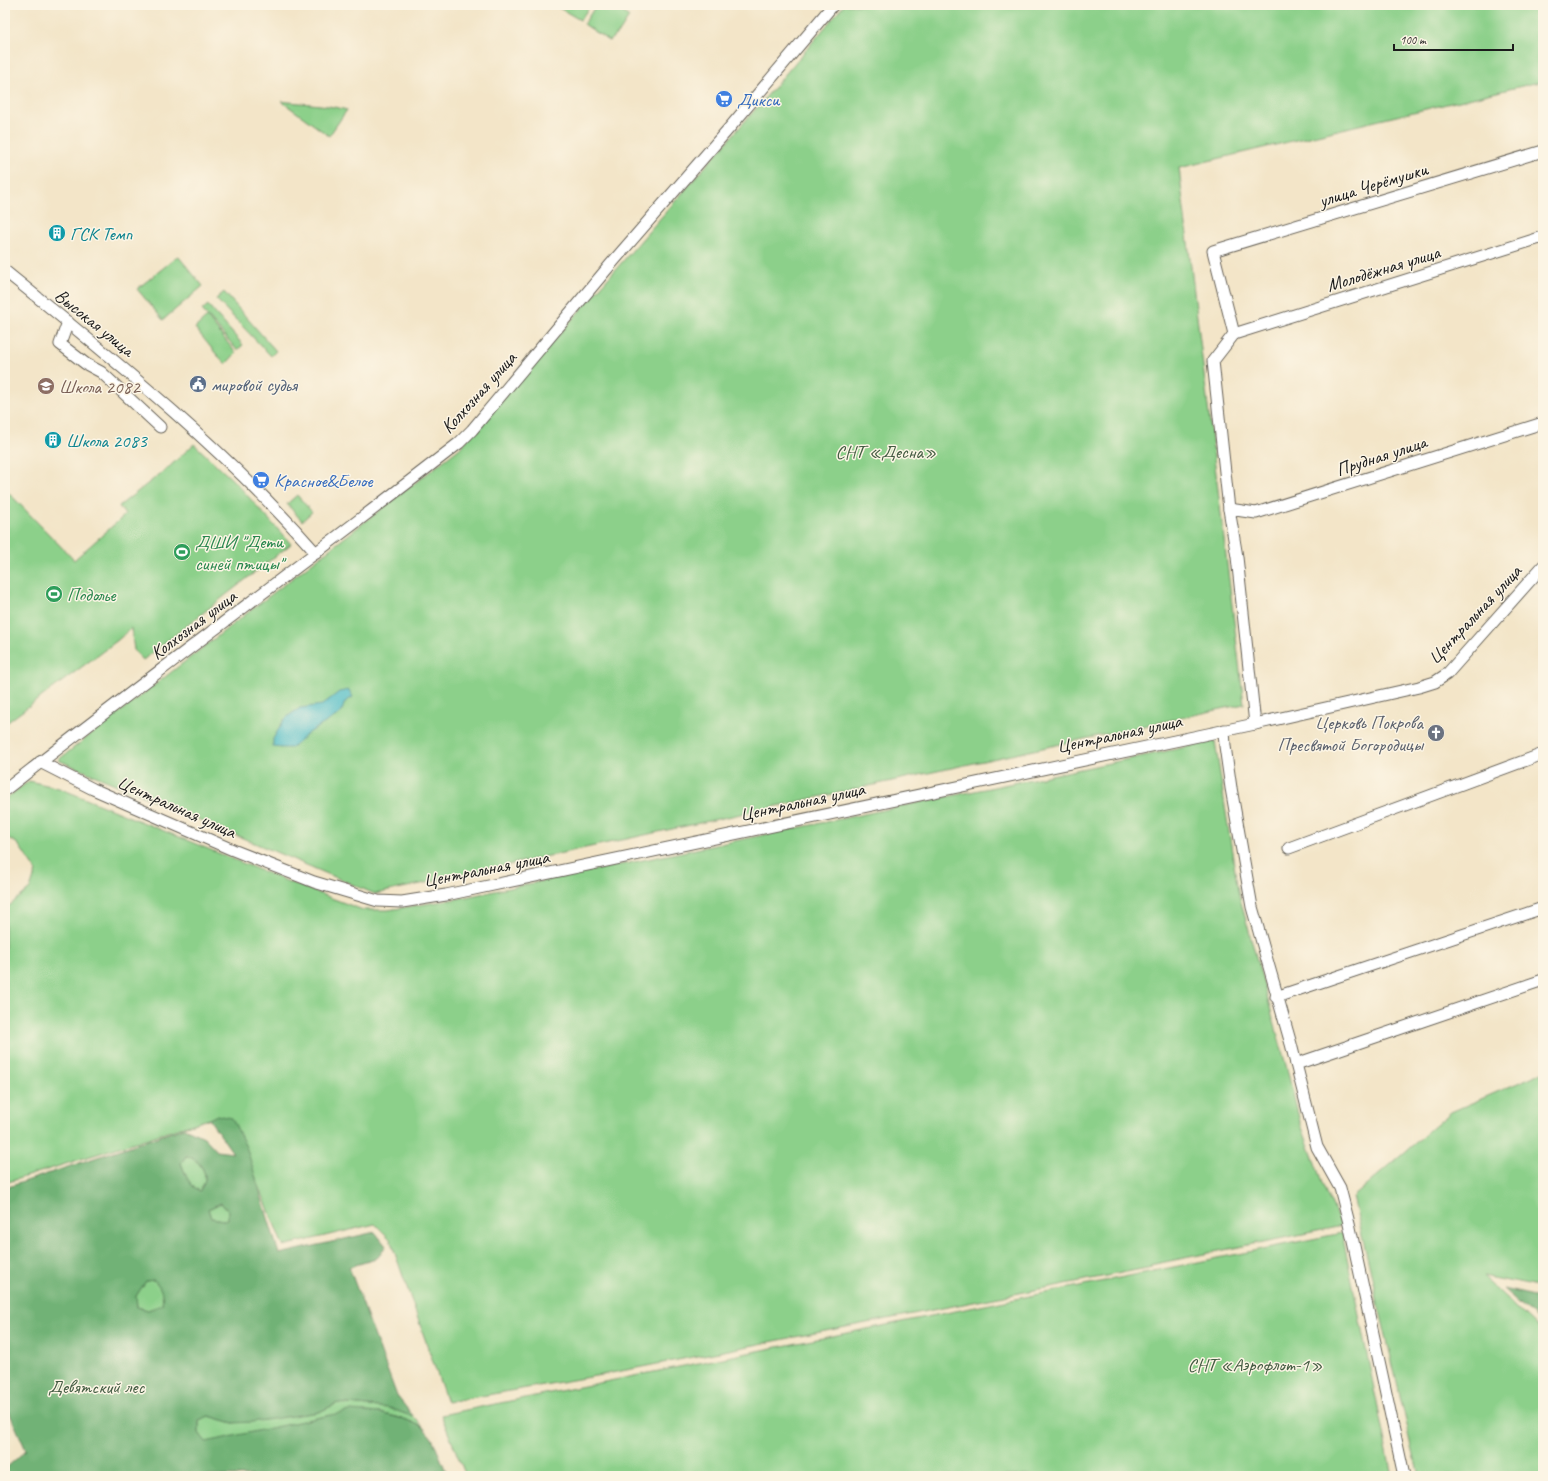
<svg xmlns="http://www.w3.org/2000/svg" width="1548" height="1481" viewBox="0 0 1548 1481" font-family="Caveat,sans-serif">
<style>
.green{fill:#8cd08a;stroke:#547653}
.forest{fill:#71b276;stroke:#466749;fill-rule:evenodd}
.water{fill:#4fbdc7;stroke:#366c72}
.lines{fill:none;stroke-linecap:round;stroke-linejoin:round}
.minor-casing{stroke:#676258;stroke-width:13}
.minor{stroke:#fff;stroke-width:11}
.labels{text-anchor:middle;stroke-width:3;stroke-linejoin:round;paint-order:stroke}
.shop-label{font-size:19px;fill:#366cbe;stroke:#fcf5e5;text-anchor:start}
.street-label{font-size:19px;fill:#1c1c1c;stroke:#fcf5e5}
.culture-label{font-size:19px;fill:#0d838f;stroke:#fcf5e5;text-anchor:start}
.service-label{font-size:19px;fill:#4e5e75;stroke:#fcf5e5;text-anchor:start}
.education-label{font-size:19px;fill:#785e54;stroke:#fcf5e5;text-anchor:start}
.park-label{font-size:19px;fill:#435b42;stroke:#fcf5e5}
.leisure-label{font-size:19px;fill:#27864d;stroke:#fcf5e5;text-anchor:start}
.worship-label{font-size:19px;fill:#5b616d;stroke:#fcf5e5;text-anchor:end}
</style>
<rect width="100%" height="100%" fill="#fcf5e5"/>
<filter id="ink" filterUnits="userSpaceOnUse"><feTurbulence type="fractalNoise" baseFrequency=".025" numOctaves="2"/><feDisplacementMap in="SourceGraphic" scale="8" xChannelSelector="R" yChannelSelector="G"/><feConvolveMatrix kernelMatrix="1 2 1 2 8 2 1 2 1" color-interpolation-filters="sRGB"/></filter>
<filter id="wash" filterUnits="userSpaceOnUse"><feTurbulence type="fractalNoise" baseFrequency=".012" numOctaves="4" result="noise"/><feDisplacementMap in="SourceGraphic" scale="16" xChannelSelector="R" yChannelSelector="G"/><feGaussianBlur stdDeviation="0.9" result="paint"/><feColorMatrix in="noise" values="0 0 0 0 0 0 0 0 0 0 0 0 0 0 0 0 0 1.4 0 .05"/><feComposite in="paint" operator="in"/></filter>
<g filter="url(#wash)">
<rect width="100%" height="100%" fill="#f3e5c8"/>
<!-- green -->
<g class="green">
<polygon points="554,5 591,5 580,20"/>
<polygon points="596,5 615,5 629,17 620,31 609,41 584,24"/>
<polygon points="844,5 1543,5 1543,81 1179,168 1244,704 375,894 58,760 460,448 760,104"/>
<path d="M281,101C303,104 326,104 347,110L329,136Z"/>
<polygon points="178,256 203,286 163,320 137,289"/>
<polygon points="224,292 276,351 271,356 216,299"/>
<polygon points="208,305 243,345 237,350 202,310"/>
<polygon points="207,317 236,353 226,364 217,355 195,328"/>
<polygon points="194,444 237,484 291,544 143,660 134,650 131,628 118,640 5,724 5,489 74,560 125,515 119,506 169,467"/>
<polygon points="297,495 312,512 302,521 287,504"/>
<polygon points="1215,741 1238,891 1287,1069 1300,1122 1326,1193 1342,1226 1150,1265 1152,1267 601,1375 447,1402 390,1239 375,1224 283,1246 242,1143 212,1118 5,1183 5,909 30,889 36,871 18,844 5,836 5,799 29,781 59,788 289,882 363,910 388,910 456,899"/>
<polygon points="1543,1072 1543,1288 1483,1276 1543,1333 1543,1476 1419,1476 1353,1197 1451,1112"/>
<path d="M186,1156C195,1158 204,1167 205,1176C206,1181 202,1187 200,1191C189,1187 185,1173 181,1163Z"/>
<polygon points="221,1203 228,1211 229,1219 223,1220 211,1218 208,1209"/>
<polygon points="1342,1233 1392,1476 466,1476 441,1415"/>
<path d="M154,1280C161,1287 164,1294 162,1305L148,1310L137,1307L136,1296L146,1281Z"/>
<polygon points="338,1403 389,1408 414,1417 423,1427 407,1420 380,1413 365,1412 317,1418 206,1443 199,1433 199,1420 209,1416 233,1423 319,1412"/>
</g>
<!-- forest -->
<g class="forest">
<path d="M217,1115L232,1118L247,1149L279,1254L375,1232L386,1246L376,1259L349,1267L397,1396L414,1417L389,1408L338,1403L319,1412L252,1422L233,1423L209,1416L199,1420V1433L206,1442L349,1411L380,1413L407,1420L423,1427L432,1438L448,1476H5V1469L26,1450L5,1403V1188L184,1128L204,1137L217,1151L233,1153L209,1119ZM186,1156C195,1157 204,1167 205,1176C206,1181 202,1187 200,1191C189,1187 185,1173 181,1163ZM221,1203L228,1211V1219L223,1220L211,1218L208,1209ZM154,1280C161,1287 164,1295 162,1305L148,1310L137,1307L136,1296L146,1281Z"/>
<polygon points="1503,1289 1543,1298 1543,1324"/>
</g>
<!-- water -->
<polygon class="water" points="349,690 353,697 345,702 341,713 307,734 292,748 282,748 273,747 273,739 284,720 291,714 300,708 322,705 339,692"/>
</g>
<g filter="url(#ink)">
<g class="lines">
<defs>
<g id="minor">
<path d="M5,271C113,359 224,448 316,553"/>
<polyline points="68,322 60,344 86,364 101,372 160,427"/>
<polyline points="1234,334 1543,237"/>
<polyline points="1229,509 1256,513 1543,423"/>
<polyline points="1255,724 1237,557 1229,509 1213,361 1234,334 1213,251 1543,151"/>
<polyline points="1224,730 1225,746 1231,788 1252,907 1291,1044 1317,1147 1340,1188 1349,1223 1404,1476"/>
<polyline points="40,762 93,789 233,850 314,882 378,901 402,902 446,895 1255,724 1419,687 1435,682 1447,674 1543,566"/>
<path d="M5,790C155,672 309,560 459,443L472,430L611,264L731,126L833,5"/>
<polyline points="1289,848 1543,754"/>
<polyline points="1276,997 1543,908"/>
<polyline points="1296,1064 1543,980"/>
</g>
</defs>
<!-- minor casing -->
<use href="#minor" class="minor-casing"/>
<!-- minor -->
<use href="#minor" class="minor"/>
</g>
</g>
<!-- icons -->
<defs>
<symbol id="supermarket-disc" viewBox="-11 -11 22 22"><circle r="9.5" fill="#3f7fe0" stroke="#fcf5e5"/><path d="M-6-5.5h2.5l.6 2H6L4.5 2H-2.5L-4.4-4H-6ZM-1.5 3.2a1.3 1.3 0 1 0 .1 0ZM3 3.2a1.3 1.3 0 1 0 .1 0Z" fill="#fff"/></symbol>
<symbol id="building-disc" viewBox="-11 -11 22 22"><circle r="9.5" fill="#0f9aa8" stroke="#fcf5e5"/><path d="M-4-6H4V6H1V3H-1V6H-4ZM-2.5-4.3h1.7v1.8h-1.7ZM.8-4.3h1.7v1.8H.8ZM-2.5-1h1.7V.8h-1.7ZM.8-1h1.7V.8H.8Z" fill="#fff"/></symbol>
<symbol id="civic-disc" viewBox="-11 -11 22 22"><circle r="9.5" fill="#5c6f8a" stroke="#fcf5e5"/><path d="M-.6-6.5H3V-4.5H.6V-3L4-1V1h2V6H-6V1h2V-1L-.6-3ZM-1.2 2.5V6h2.4V2.5Z" fill="#fff"/></symbol>
<symbol id="school-disc" viewBox="-11 -11 22 22"><circle r="9.5" fill="#8d6e63" stroke="#fcf5e5"/><path d="M0-5L7-2L0 1L-7-2ZM-4 1L0 2.5L4 1V4Q0 6-4 4Z" fill="#fff"/></symbol>
<symbol id="stadium-disc" viewBox="-11 -11 22 22"><circle r="9.5" fill="#2e9e5b" stroke="#fcf5e5"/><path d="M0-5a6.5 5 0 1 0 0 10a6.5 5 0 1 0 0-10ZM-3.5-1.8h7v3.6h-7Z" fill="#fff"/></symbol>
<symbol id="church-disc" viewBox="-11 -11 22 22"><circle r="9.5" fill="#6b7280" stroke="#fcf5e5"/><path d="M-1.2-6h2.4v3.5h3.3v2.4h-3.3V6h-2.4V-.1h-3.3v-2.4h3.3Z" fill="#fff"/></symbol>
</defs>
<g fill-rule="evenodd">
<use href="#supermarket-disc" x="714" y="89" width="20" height="20"/>
<use href="#building-disc" x="47" y="223" width="20" height="20"/>
<use href="#civic-disc" x="188" y="374" width="20" height="20"/>
<use href="#school-disc" x="36" y="376" width="20" height="20"/>
<use href="#building-disc" x="43" y="430" width="20" height="20"/>
<use href="#supermarket-disc" x="251" y="470" width="20" height="20"/>
<use href="#stadium-disc" x="172" y="542" width="20" height="20"/>
<use href="#stadium-disc" x="44" y="584" width="20" height="20"/>
<use href="#church-disc" x="1426" y="723" width="20" height="20"/>
</g>
<g class="labels">
<!-- shop labels -->
<g class="shop-label">
<text x="737" y="106">Дикси</text>
<text x="274" y="487">Красное&amp;Белое</text>
</g>
<!-- street labels -->
<g class="street-label">
<text transform="translate(1373 184) rotate(-17)" y="7">улица Черёмушки</text>
<text transform="translate(1383 268) rotate(-17)" y="7">Молодёжная улица</text>
<text transform="translate(95 322) rotate(39)" y="7">Высокая улица</text>
<text transform="translate(478 392) rotate(-48)" y="7">Колхозная улица</text>
<text transform="translate(1381 455) rotate(-18)" y="7">Прудная улица</text>
<text transform="translate(1474 614) rotate(-47)" y="7">Центральная улица</text>
<text transform="translate(193 624) rotate(-37)" y="7">Колхозная улица</text>
<text transform="translate(1119 733) rotate(-12)" y="7">Центральная улица</text>
<text transform="translate(802 801) rotate(-12)" y="7">Центральная улица</text>
<text transform="translate(177 806) rotate(24)" y="7">Центральная улица</text>
<text transform="translate(486 868) rotate(-11)" y="7">Центральная улица</text>
</g>
<!-- culture labels -->
<g class="culture-label">
<text x="70" y="240">ГСК Темп</text>
<text x="66" y="447">Школа 2083</text>
</g>
<!-- service labels -->
<g class="service-label">
<text x="211" y="391">мировой судья</text>
</g>
<!-- education labels -->
<g class="education-label">
<text x="59" y="393">Школа 2082</text>
</g>
<!-- park labels -->
<g class="park-label">
<text x="886" y="458">СНТ «Десна»</text>
<text x="1255" y="1371">СНТ «Аэрофлот-1»</text>
<text x="96" y="1393">Девятский лес</text>
</g>
<!-- leisure labels -->
<g class="leisure-label">
<text x="195" y="548">ДШИ "Дети<tspan x="195" dy="22">синей птицы"</tspan></text>
<text x="67" y="601">Подолье</text>
</g>
<!-- worship labels -->
<g class="worship-label">
<text x="1423" y="729">Церковь Покрова<tspan x="1423" dy="22">Пресвятой Богородицы</tspan></text>
</g>
</g>
<!-- margin -->
<rect width="1548" height="1481" fill="none" stroke="#fcf5e5" stroke-width="20"/>
<!-- scale -->
<path d="M1394 44v6h119v-6" fill="none" stroke="#1c1c1c" stroke-width="2"/>
<text x="1400" y="44" font-size="12" fill="#1c1c1c" stroke="#fcf5e5" stroke-width="3" paint-order="stroke">100 m</text>
</svg>
